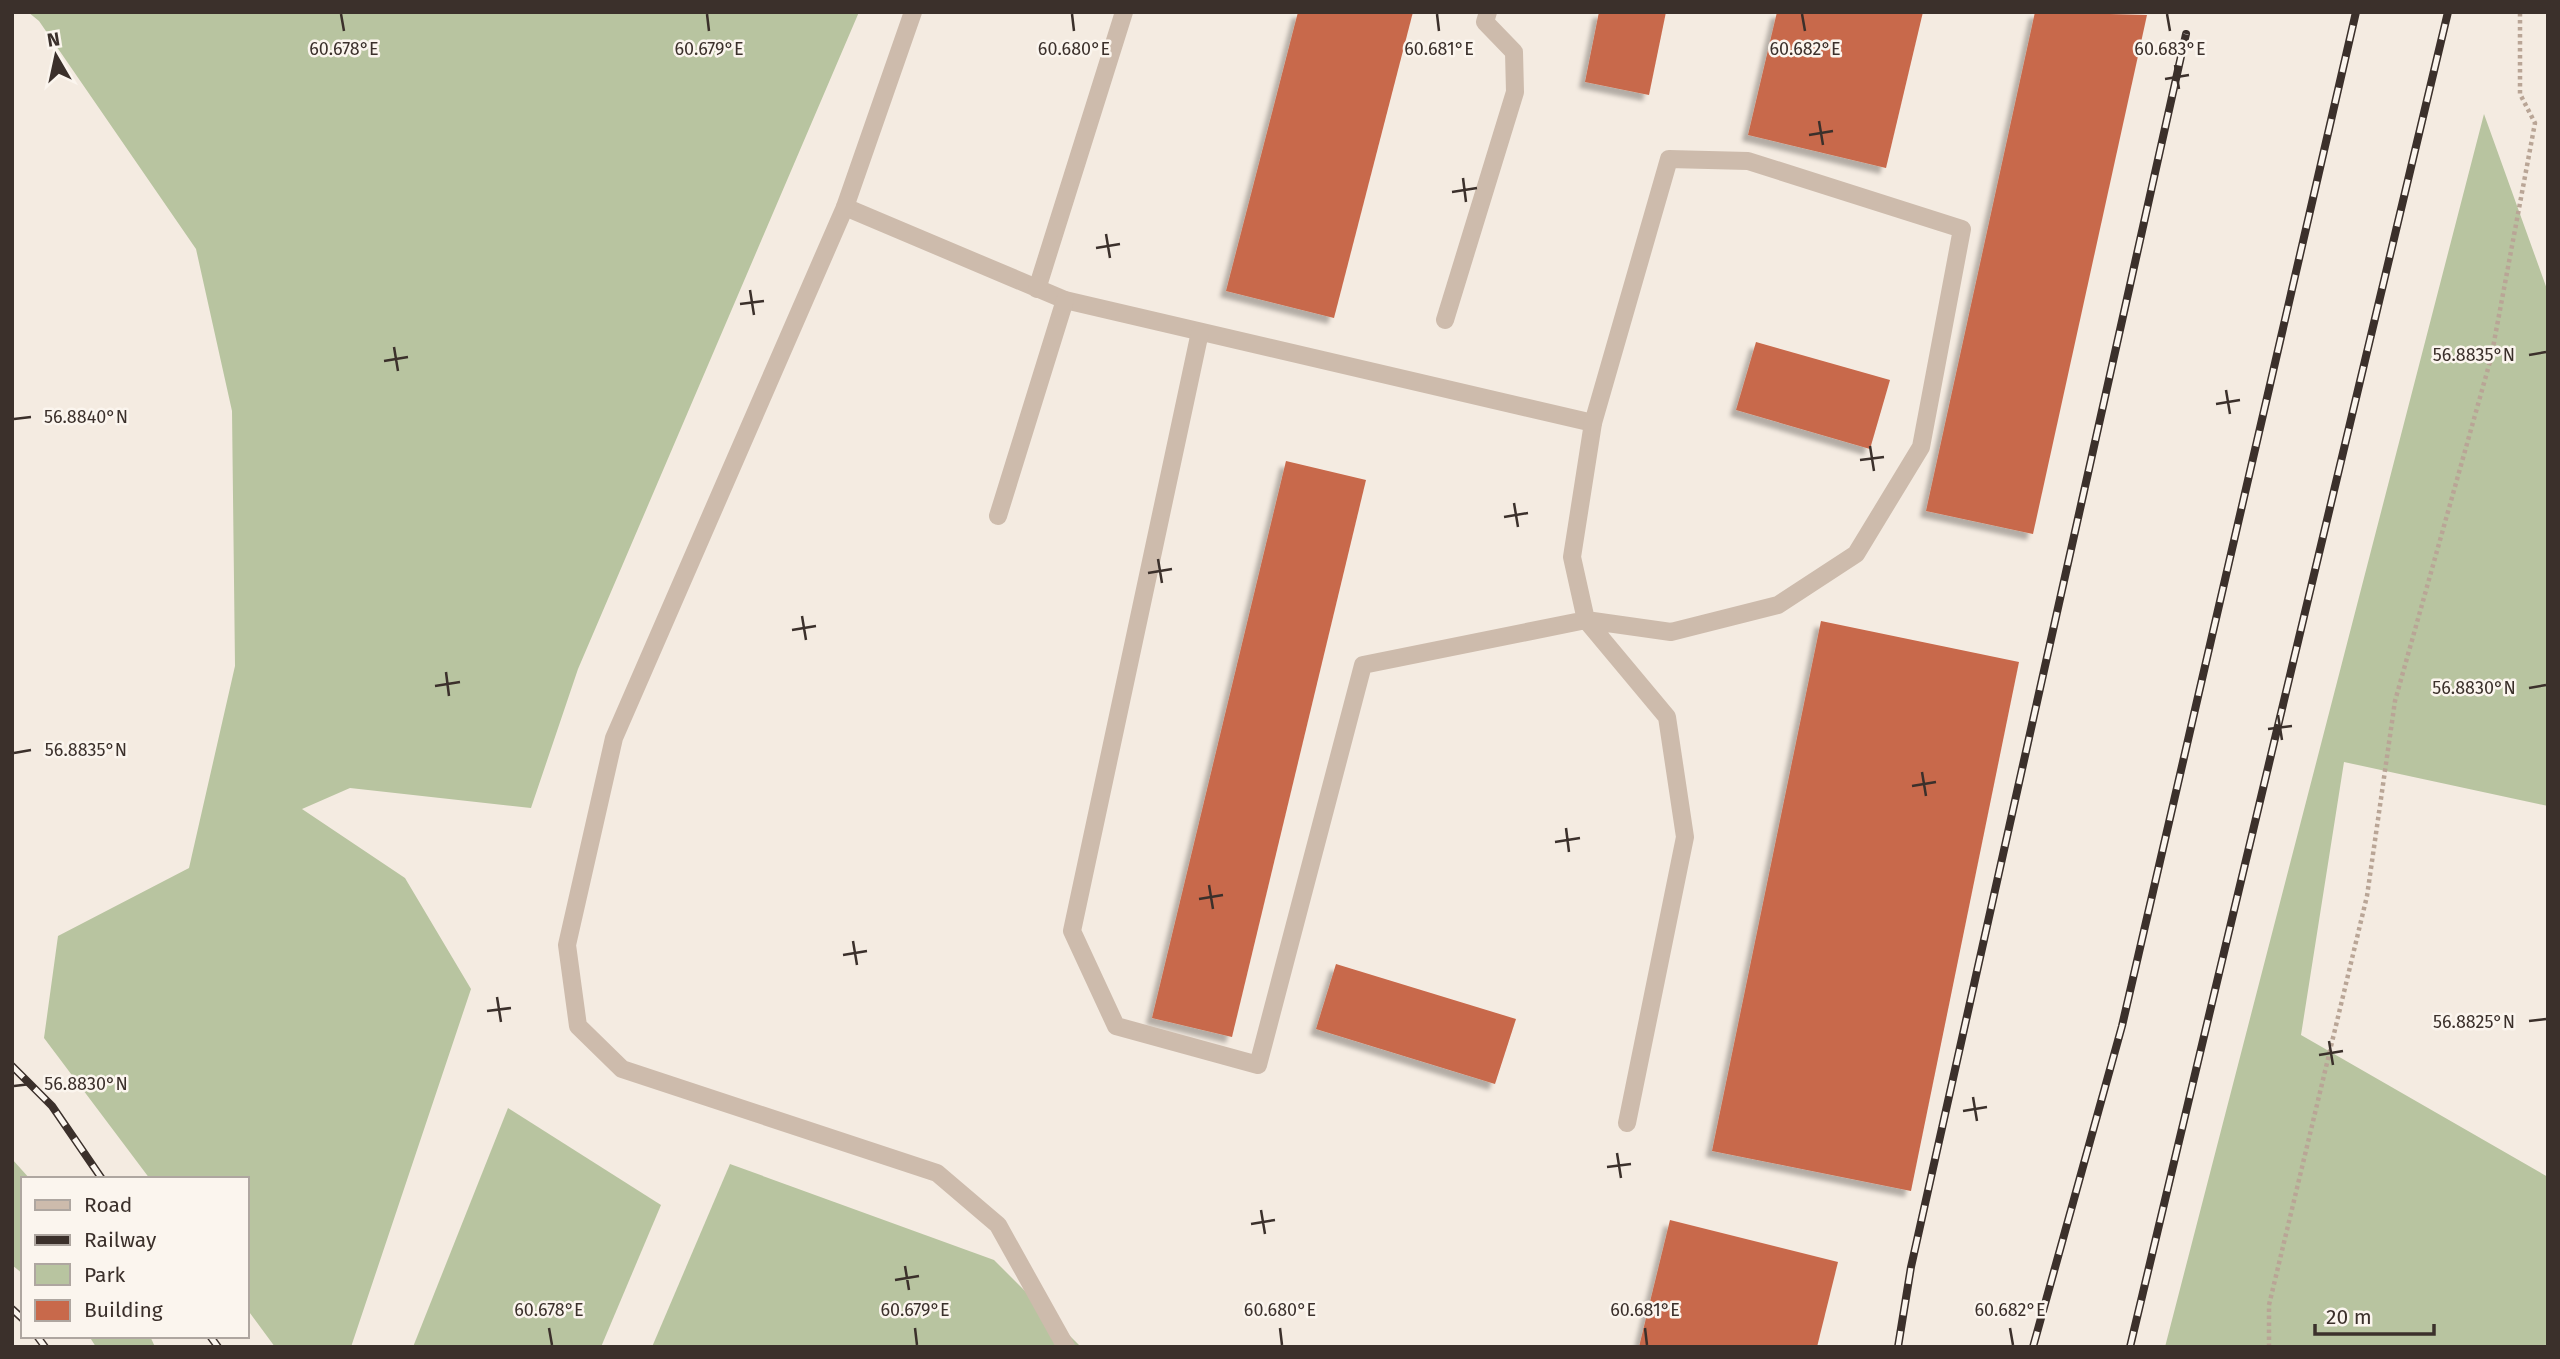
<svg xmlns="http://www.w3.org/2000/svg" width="2560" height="1359" viewBox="0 0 2560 1359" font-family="'Fira Sans',sans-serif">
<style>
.green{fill:#b8c4a0}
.building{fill:#c8694b;filter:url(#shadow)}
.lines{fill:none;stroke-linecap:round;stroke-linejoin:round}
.path{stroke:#b9a596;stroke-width:4.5;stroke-dasharray:3.5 3.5;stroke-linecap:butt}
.lane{stroke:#cdbbac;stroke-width:18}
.street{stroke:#cdbbac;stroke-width:18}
.rail-casing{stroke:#3b302b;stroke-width:8}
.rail{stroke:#fbf5ee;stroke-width:5;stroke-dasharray:16;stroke-linecap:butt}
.ticks{fill:none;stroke:#3b302b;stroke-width:2.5}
.ticks-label{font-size:18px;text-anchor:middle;fill:#3b302b;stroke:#fbf5ee;stroke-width:5;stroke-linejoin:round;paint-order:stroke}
</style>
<defs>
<filter id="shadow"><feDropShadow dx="-6" dy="6" stdDeviation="2" flood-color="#0004"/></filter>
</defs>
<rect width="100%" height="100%" fill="#f4ebe1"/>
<!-- green -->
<g class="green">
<polygon points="28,12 859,12 578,669 531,808 350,788 302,809 405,878 471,989 351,1347 275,1347 247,1309 247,1179 150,1179 44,1038 58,936 189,868 235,666 232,411 196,249 39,21"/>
<polygon points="2484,114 2548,292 2548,806 2344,762 2301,1035 2548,1177 2548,1347 2165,1347"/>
<polygon points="508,1108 661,1205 601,1347 413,1347"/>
<polygon points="12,1159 30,1179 23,1179 23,1274 12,1265"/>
<polygon points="730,1164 994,1260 1081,1347 652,1347"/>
<polygon points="89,1336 150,1336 155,1347 96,1347"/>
</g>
<!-- building -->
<g class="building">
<polygon points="1298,12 1413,12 1334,318 1226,291"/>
<polygon points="1599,12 1666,12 1649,95 1585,82"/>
<polygon points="1777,12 1923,12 1886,168 1748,135"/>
<polygon points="2035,12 2147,15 2033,534 1926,511"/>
<polygon points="1756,342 1890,380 1870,449 1736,410"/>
<polygon points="1286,461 1366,480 1232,1037 1152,1018"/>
<polygon points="1821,621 2019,662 1911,1191 1712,1151"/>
<polygon points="1336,964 1516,1019 1495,1084 1316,1029"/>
<polygon points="1670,1220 1838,1262 1817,1347 1639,1347"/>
</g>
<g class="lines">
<!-- path -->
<polyline class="path" points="2269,1347 2269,1305 2367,896 2395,701 2491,358 2535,123 2520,94 2520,12"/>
<!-- lane -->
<g class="lane">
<polyline points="845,207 1065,300 1593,423"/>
<polyline points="1037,289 1124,12"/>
<polyline points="1445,320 1515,92 1514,52 1485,22 1488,12"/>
<polyline points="1200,332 1072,931 1116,1026 1258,1065 1363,665 1586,620 1671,632 1778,605 1856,554 1921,447 1962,229 1748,161 1669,159 1593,423 1572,557 1586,620 1667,717 1685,837 1627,1123"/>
<polyline points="998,516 1065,300"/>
</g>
<!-- street -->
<polyline class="street" points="913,12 845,207 614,738 567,945 578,1026 622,1069 937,1173 998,1225 1066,1347"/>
<defs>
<g id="rail">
<polyline points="12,1066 52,1106 102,1179"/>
<polyline points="12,1309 23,1319"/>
<polyline points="37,1336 45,1347"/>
<polyline points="210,1336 218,1347"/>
<polyline points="1898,1347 1911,1267 2186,34"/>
<polyline points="2033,1347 2122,1026 2356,12"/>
<polyline points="2130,1347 2448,12"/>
</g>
</defs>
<!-- rail casing -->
<use href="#rail" class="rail-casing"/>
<!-- rail -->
<use href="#rail" class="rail"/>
</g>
<!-- ticks -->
<path class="ticks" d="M341,14L344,31M707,14L709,31M1072,14L1074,31M1437,14L1439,31M1802,14L1805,31M2167,14L2170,31M2175,65L2179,89M2165,79L2189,75M1819,121L1823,145M1809,135L1833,131M1463,178L1466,202M1452,192L1477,188M1106,234L1110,258M1096,248L1120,244M750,290L754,315M740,304L764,301M394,347L398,371M2529,355L2546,352M384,361L408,357M2226,390L2230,414M2216,404L2240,400M14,419L31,417M1870,446L1874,471M1860,460L1884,457M1514,503L1518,527M1504,517L1528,513M1158,559L1162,583M1148,573L1172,569M802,616L806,640M792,630L816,626M446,672L449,696M435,686L460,682M2529,688L2546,685M2278,715L2282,740M2268,729L2292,726M14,753L31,750M1922,772L1926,796M1912,786L1936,782M1566,828L1569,852M1555,842L1580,838M1209,885L1213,909M1199,899L1223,895M853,941L857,965M843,955L867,951M497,997L501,1022M487,1011L511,1008M2529,1021L2546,1019M2329,1041L2333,1065M2319,1055L2343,1051M14,1086L31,1084M1973,1097L1977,1121M1963,1111L1987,1107M1617,1153L1621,1178M1607,1167L1631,1164M1261,1210L1265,1234M1251,1224L1275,1220M905,1266L909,1290M895,1280L919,1276M549,1328L552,1345M915,1328L917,1345M1280,1328L1282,1345M1645,1328L1647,1345M2010,1328L2013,1345"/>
<g class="ticks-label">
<text x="344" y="55">60.678°E</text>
<text x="709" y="55">60.679°E</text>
<text x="1074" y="55">60.680°E</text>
<text x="1439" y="55">60.681°E</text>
<text x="1805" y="55">60.682°E</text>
<text x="2170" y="55">60.683°E</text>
<text x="2474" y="361">56.8835°N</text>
<text x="86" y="423">56.8840°N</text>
<text x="2474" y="694">56.8830°N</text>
<text x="86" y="756">56.8835°N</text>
<text x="2474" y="1028">56.8825°N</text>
<text x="86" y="1090">56.8830°N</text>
<text x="549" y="1316">60.678°E</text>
<text x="915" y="1316">60.679°E</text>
<text x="1280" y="1316">60.680°E</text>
<text x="1645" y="1316">60.681°E</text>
<text x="2010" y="1316">60.682°E</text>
</g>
<!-- border -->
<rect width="2560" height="1359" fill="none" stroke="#3b302b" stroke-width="28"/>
<!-- legend -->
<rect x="21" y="1177" width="228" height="161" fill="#fbf5ee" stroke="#aea6a0" stroke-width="2"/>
<rect x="35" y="1200" width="35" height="10" fill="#cdbbac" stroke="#aea6a0" stroke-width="2"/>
<text x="84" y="1212" font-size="21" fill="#3b302b">Road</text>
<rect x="35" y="1235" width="35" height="10" fill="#3b302b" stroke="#aea6a0" stroke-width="2"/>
<text x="84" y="1247" font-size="21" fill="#3b302b">Railway</text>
<rect x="35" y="1264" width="35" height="21" fill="#b8c4a0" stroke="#aea6a0" stroke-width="2"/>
<text x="84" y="1282" font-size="21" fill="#3b302b">Park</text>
<rect x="35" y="1300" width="35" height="21" fill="#c8694b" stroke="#aea6a0" stroke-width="2"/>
<text x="84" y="1317" font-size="21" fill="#3b302b">Building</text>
<!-- north arrow -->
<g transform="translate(56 56) rotate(351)" stroke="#fbf5ee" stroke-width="5" paint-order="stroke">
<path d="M0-5L12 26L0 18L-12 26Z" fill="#3b302b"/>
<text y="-10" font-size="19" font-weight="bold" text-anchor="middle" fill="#3b302b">N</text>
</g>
<!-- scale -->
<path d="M2315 1324v10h119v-10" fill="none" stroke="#3b302b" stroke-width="3.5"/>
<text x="2326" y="1324" font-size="21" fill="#3b302b" stroke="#fbf5ee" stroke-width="5" paint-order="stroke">20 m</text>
</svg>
